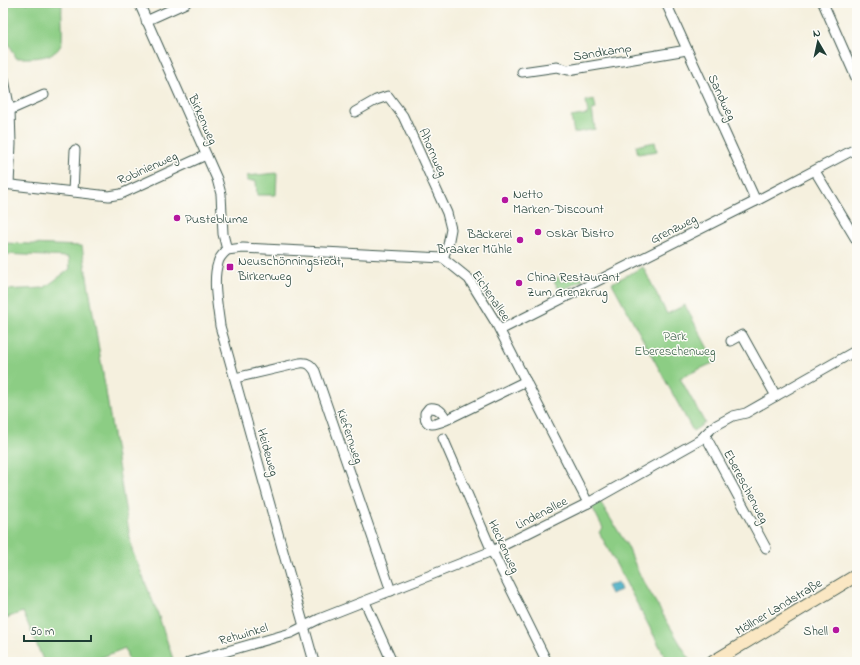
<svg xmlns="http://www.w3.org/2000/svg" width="860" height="665" viewBox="0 0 860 665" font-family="'Indie Flower',sans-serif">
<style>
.green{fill:#8ccd84;stroke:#56855c}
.water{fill:#44acc3;stroke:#32747c}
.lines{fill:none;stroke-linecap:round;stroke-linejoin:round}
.street-casing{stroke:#3f584e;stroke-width:11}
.secondary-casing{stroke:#3f584e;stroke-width:14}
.street{stroke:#fff;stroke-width:9}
.secondary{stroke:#fae7c3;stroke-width:12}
.poi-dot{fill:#b5179e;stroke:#fdfcf7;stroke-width:1.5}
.labels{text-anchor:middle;stroke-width:3;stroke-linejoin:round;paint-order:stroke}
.street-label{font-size:13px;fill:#1f3d34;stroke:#fdfcf7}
.poi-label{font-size:13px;fill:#1f3d34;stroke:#fdfcf7;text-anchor:start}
.park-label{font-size:13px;fill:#3a6148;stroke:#fdfcf7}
</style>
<rect width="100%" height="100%" fill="#fdfcf7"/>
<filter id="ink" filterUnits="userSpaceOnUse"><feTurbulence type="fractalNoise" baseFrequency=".025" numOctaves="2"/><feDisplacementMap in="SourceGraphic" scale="8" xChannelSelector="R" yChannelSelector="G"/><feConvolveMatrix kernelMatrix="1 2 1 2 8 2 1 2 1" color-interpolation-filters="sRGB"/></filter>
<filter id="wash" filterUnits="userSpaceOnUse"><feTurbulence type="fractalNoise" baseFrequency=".012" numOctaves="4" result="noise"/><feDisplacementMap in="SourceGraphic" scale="16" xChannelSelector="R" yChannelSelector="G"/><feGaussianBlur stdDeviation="0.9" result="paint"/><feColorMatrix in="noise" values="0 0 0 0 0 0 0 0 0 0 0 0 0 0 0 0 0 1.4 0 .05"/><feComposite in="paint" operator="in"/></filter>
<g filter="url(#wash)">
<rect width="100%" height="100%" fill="#f5f0de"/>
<!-- green -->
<g class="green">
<path d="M11,3H62C61,15 63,29 62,41C59,60 30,58 16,58L14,53L3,34V8Z"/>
<polygon points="594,99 596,109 592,110 595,129 574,133 571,117 588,114 586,101"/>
<polygon points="655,142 657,151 638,154 636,146"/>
<polygon points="277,173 276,195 257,195 256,181 247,181 247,176"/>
<polygon points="3,243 82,246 132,550 158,614 174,662 129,662 125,648 90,662 44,662 23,612 3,619 3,290 44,288 70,269 69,257 3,254"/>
<polygon points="643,267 667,314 685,305 715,362 680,378 705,423 693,431 612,283"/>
<polygon points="580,273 583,280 563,290 558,288 553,279 558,277 561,282"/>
<polygon points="599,500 628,547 639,574 691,662 668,662 599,532 603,528 591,505"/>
</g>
<!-- water -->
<polygon class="water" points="618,582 621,590 611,594 607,586"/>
</g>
<g filter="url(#ink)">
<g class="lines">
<defs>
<g id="street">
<polyline points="139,3 217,179 221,194 223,234 227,250"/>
<polyline points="666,3 756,201"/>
<polyline points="823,3 857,80"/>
<polyline points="146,21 186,3"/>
<polyline points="522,72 557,67 568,70 687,50"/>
<polyline points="3,74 10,110 11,144 9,184"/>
<polyline points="10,110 44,95"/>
<polyline points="355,112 376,100 388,96 403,116 447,213 451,229 448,245 443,258"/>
<polyline points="815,171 857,241"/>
<polyline points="3,184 109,196 121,194 206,155"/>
<polyline points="73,192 75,150"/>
<polyline points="227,250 243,248 443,258 469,279 496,323 588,503"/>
<path d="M227,250C223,254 219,257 218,263C212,280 218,308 220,326L314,662"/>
<polyline points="500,330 756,201 857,148"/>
<polyline points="731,341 742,335 776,396"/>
<path d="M235,378L300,363C308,362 311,365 315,371L391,591"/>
<path d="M446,420C443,412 438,407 429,408L425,413C424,429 437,424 446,420L526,381"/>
<polyline points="705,435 766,548"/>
<polyline points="443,438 492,551 547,662"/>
<polyline points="365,602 392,662"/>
<polyline points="189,662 291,633 319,619 492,551 588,503 700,440 713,427 733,416 746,413 857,350"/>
</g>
<polyline id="secondary" points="713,662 857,575"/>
</defs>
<!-- street casing -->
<use href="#street" class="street-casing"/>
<!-- secondary casing -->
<use href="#secondary" class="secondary-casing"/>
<!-- street -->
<use href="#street" class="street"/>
<!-- secondary -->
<use href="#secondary" class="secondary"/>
</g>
</g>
<!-- markers -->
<g class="poi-dot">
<circle cx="505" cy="200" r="4"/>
<circle cx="177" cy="218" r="4"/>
<circle cx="538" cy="232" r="4"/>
<circle cx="520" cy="240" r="4"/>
<rect x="226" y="263" width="8" height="8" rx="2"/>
<circle cx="519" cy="283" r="4"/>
<circle cx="836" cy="630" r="4"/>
</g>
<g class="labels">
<!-- street labels -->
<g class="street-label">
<text transform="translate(602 51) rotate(-9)" y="5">Sandkamp</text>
<text transform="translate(723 97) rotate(65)" y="5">Sandweg</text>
<text transform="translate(204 119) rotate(66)" y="5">Birkenweg</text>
<text transform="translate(434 152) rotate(66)" y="5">Ahornweg</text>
<text transform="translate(147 167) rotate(-24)" y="5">Robinienweg</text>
<text transform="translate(673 228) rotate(-27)" y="5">Grenzweg</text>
<text transform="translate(492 295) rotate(56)" y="5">Eichenallee</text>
<text transform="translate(351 436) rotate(71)" y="5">Kiefernweg</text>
<text transform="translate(269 452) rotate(74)" y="5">Heideweg</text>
<text transform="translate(747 486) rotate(62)" y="5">Ebereschenweg</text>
<text transform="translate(541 512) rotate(-27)" y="5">Lindenallee</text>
<text transform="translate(505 546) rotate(65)" y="5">Heckenweg</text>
<text transform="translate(778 606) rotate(-31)" y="5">Möllner Landstraße</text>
<text transform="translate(243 633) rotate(-16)" y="5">Rehwinkel</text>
</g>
<!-- poi labels -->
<g class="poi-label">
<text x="513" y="198">Netto<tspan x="513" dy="15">Marken-Discount</tspan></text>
<text x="185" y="223">Pusteblume</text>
<text x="546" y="237">Oskar Bistro</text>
<text x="512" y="238" text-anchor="end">Bäckerei<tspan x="512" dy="15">Braaker Mühle</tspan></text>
<text x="238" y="265">Neuschönningstedt,<tspan x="238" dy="15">Birkenweg</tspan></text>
<text x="527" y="281">China Restaurant<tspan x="527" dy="15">Zum Grenzkrug</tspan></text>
<text x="828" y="635" text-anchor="end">Shell</text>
</g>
<!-- park labels -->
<g class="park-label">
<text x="675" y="340">Park<tspan x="675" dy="15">Ebereschenweg</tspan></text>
</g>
</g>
<!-- margin -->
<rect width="860" height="665" fill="none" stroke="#fdfcf7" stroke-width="16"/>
<!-- north arrow -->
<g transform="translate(818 42) rotate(351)" stroke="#fdfcf7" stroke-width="3" paint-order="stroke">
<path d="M0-3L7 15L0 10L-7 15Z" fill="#1f3d34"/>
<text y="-6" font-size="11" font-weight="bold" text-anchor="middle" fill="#1f3d34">N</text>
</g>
<!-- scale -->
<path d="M24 635v6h67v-6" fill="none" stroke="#1f3d34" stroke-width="2"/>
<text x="30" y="635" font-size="12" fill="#1f3d34" stroke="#fdfcf7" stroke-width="3" paint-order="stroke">50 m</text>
</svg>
